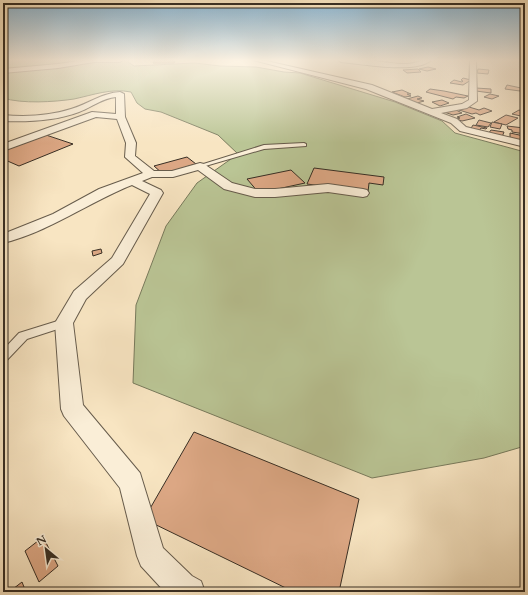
<svg xmlns="http://www.w3.org/2000/svg" width="528" height="595" viewBox="0 0 528 595" font-family="Cardo,serif">
<style>
.green{fill:#bac595;stroke:#787a5c}
.building{fill:#dda885;stroke:#372e24}
.lines{fill:none;stroke-linecap:round;stroke-linejoin:round}
.service-casing{stroke:#675c4c;stroke-width:2}
.minor-casing{stroke:#675c4c;stroke-width:2}
.service{fill:#faeed7;fill-rule:evenodd}
.minor{fill:#faeed7;fill-rule:evenodd}
</style>
<rect width="100%" height="100%" fill="#f8e5c2"/>
<filter id="stains"><feTurbulence type="fractalNoise" baseFrequency=".005" numOctaves="4"/><feColorMatrix values="0 0 0 0 .2 0 0 0 0 .09 0 0 0 0 .02 0 0 0 .5 -.17"/></filter>
<radialGradient id="worn" r=".72"><stop offset=".6" stop-color="#630" stop-opacity="0"/><stop offset="1" stop-color="#630" stop-opacity=".3"/></radialGradient>
<!-- green -->
<path class="green" d="M3,60H128V62L134,66L195,63L220,66L256,67L284,72L300,73L395,102L442,121L455,133L525,152V446L484,458L372,478L133,383L136,305L166,226L197,183L238,154L218,135L161,112L145,109L137,103L131,92C111,88 93,95 74,99C54,102 22,104 3,98Z"/>
<!-- building -->
<g class="building">
<polygon points="155,60 171,60 170,61 175,61 174,63 153,63"/>
<polygon points="428,67 436,69 427,71 419,69"/>
<polygon points="418,69 421,72 407,73 403,70"/>
<polygon points="478,69 489,70 488,74 477,73"/>
<polygon points="463,78 471,80 463,85 450,83 454,80 462,82 463,81 461,80"/>
<polygon points="507,85 521,88 520,91 505,89"/>
<polygon points="476,88 491,89 491,93 476,91"/>
<polygon points="430,89 444,91 468,96 464,98 456,97 453,99 426,92"/>
<polygon points="402,90 411,94 407,94 411,96 405,97 392,92"/>
<polygon points="490,94 499,96 492,99 484,97"/>
<polygon points="418,96 422,98 417,99 424,101 417,103 407,99"/>
<polygon points="442,100 449,103 440,106 432,102"/>
<polygon points="469,107 479,110 484,108 492,111 480,115 476,113 472,114 459,110"/>
<polygon points="454,109 462,113 453,115 444,112"/>
<polygon points="519,110 525,112 525,117 512,114"/>
<polygon points="466,114 475,118 462,121 456,119 460,118 457,117"/>
<polygon points="506,115 518,118 506,125 494,122"/>
<polygon points="479,120 491,123 488,127 476,125"/>
<polygon points="492,122 502,124 500,129 490,127"/>
<polygon points="473,125 487,128 486,129 481,128 479,131 470,130"/>
<polygon points="507,126 524,128 525,134 512,132 512,130 508,129"/>
<polygon points="491,130 504,132 502,137 488,134"/>
<polygon points="510,133 524,136 525,141 510,139"/>
<polygon points="46,135 73,144 19,166 3,159 3,151"/>
<polygon points="187,157 196,164 163,174 154,166"/>
<polygon points="314,168 384,177 383,185 369,183 368,192 307,184"/>
<polygon points="291,170 305,183 259,193 247,179"/>
<polygon points="101,249 102,253 93,256 92,251"/>
<polygon points="194,432 359,499 339,592 294,592 144,519"/>
<polygon points="43,537 58,566 39,582 25,551"/>
<polygon points="22,582 26,592 9,592"/>
</g>
<g class="lines">
<defs>
<g id="service">
<polygon points="304,143 306,144 306,146 264,149 202,167 197,166 264,145"/>
<polygon points="64,319 67,320 69,323 67,326 27,339 7,360 3,361 3,350 19,333"/>
</g>
<g id="minor">
<polygon points="86,60 123,60 120,62 94,62 58,68 3,73 3,69 58,64"/>
<polygon points="253,60 262,60 372,85 432,109 462,104 469,100 470,60 476,60 477,101 467,108 441,113 457,119 466,127 525,141 525,147 460,131 451,123 366,89"/>
<path d="M338,60C360,56 384,64 407,64C416,64 423,59 431,60C417,74 362,64 341,62Z"/>
<path d="M120,92L124,94L125,117L136,143L135,156L154,171H172L200,163L204,164L232,183L255,189H275L328,184L363,189L367,190L369,193L367,196L363,197L328,192L275,197H255L224,189L198,170L173,177H152L142,181L161,190L163,193L123,264L86,299L73,323L83,405L140,473L163,548L192,576L201,581L205,592H165L141,566L137,556L120,488L64,416L61,409L55,323L74,291L112,258L150,194L132,185C89,202 49,232 3,243V234L53,214L99,189L143,173L125,157L126,143L117,119L96,117L3,151V144L92,112L116,114V97C103,98 92,107 79,112C55,121 28,122 3,121V115C25,117 49,116 71,109C88,104 102,93 120,92Z"/>
</g>
</defs>
<!-- service casing -->
<use href="#service" class="service-casing"/>
<!-- minor casing -->
<use href="#minor" class="minor-casing"/>
<!-- service -->
<use href="#service" class="service"/>
<!-- minor -->
<use href="#minor" class="minor"/>
</g>
<!-- sky -->
<linearGradient id="sky" x2="0" y2="1"><stop stop-color="#8bb8d6"/><stop offset="0.42" stop-color="#fcf3e4"/><stop offset="1" stop-color="#fcf3e4" stop-opacity="0"/></linearGradient>
<rect width="528" height="143" fill="url(#sky)"/>
<!-- margin -->
<rect width="528" height="595" fill="none" stroke="#f8e5c2" stroke-width="16"/>
<rect x="4" y="4" width="520" height="587" fill="none" stroke="#372e24" stroke-width="2"/>
<rect x="8" y="8" width="512" height="579" fill="none" stroke="#372e24"/>
<!-- north arrow -->
<g transform="translate(46 549) rotate(331)" stroke="#faeed7" stroke-width="3" paint-order="stroke">
<path d="M0-3L7 15L0 10L-7 15Z" fill="#372e24"/>
<text y="-6" font-size="11" font-weight="bold" text-anchor="middle" fill="#372e24">N</text>
</g>
<rect width="100%" height="100%" filter="url(#stains)"/>
<rect width="100%" height="100%" fill="url(#worn)"/>
</svg>
